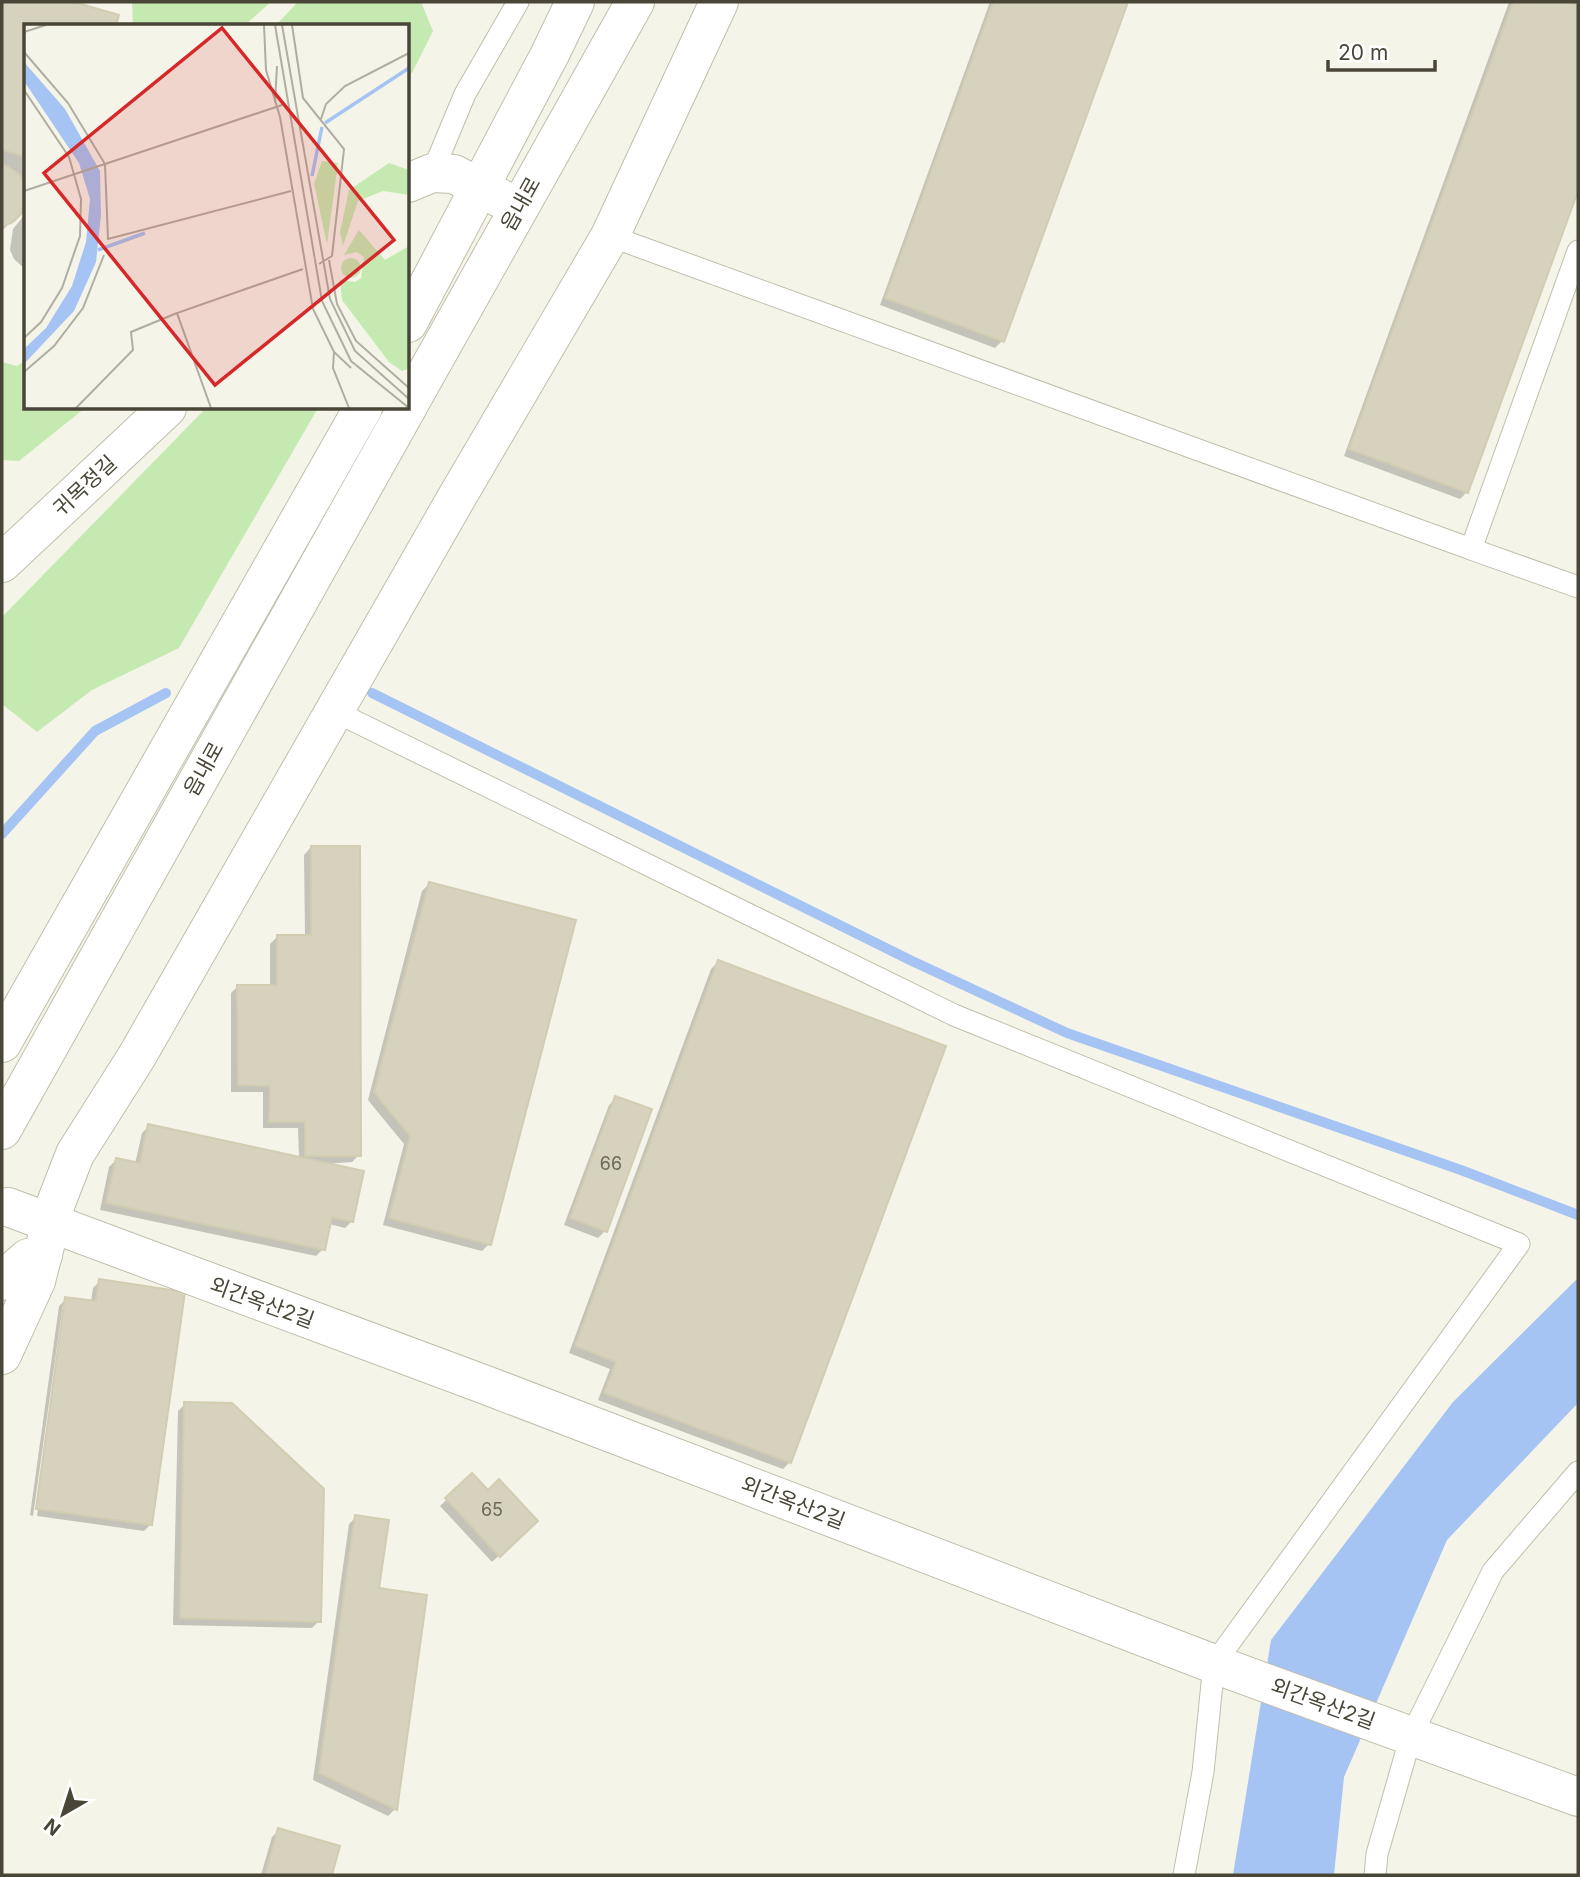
<svg xmlns="http://www.w3.org/2000/svg" width="1580" height="1877" viewBox="0 0 1580 1877" font-family="Inter,'Noto Sans KR',sans-serif">
<style>
.green{fill:#c5eab1}
.water{fill:#a5c3f3}
.shadow{fill:#0003}
.lines{fill:none;stroke-linecap:round;stroke-linejoin:round}
.stream{stroke:#a5c3f3;stroke-width:10}
.building{fill:#d7d2be;stroke:#d2ccb1;stroke-width:2}
.service-casing{stroke:#c1beab;stroke-width:23}
.minor-casing{stroke:#c1beab;stroke-width:40}
.tertiary-casing{stroke:#c1beab;stroke-width:40}
.service{stroke:#fff;stroke-width:21}
.minor{stroke:#fff;stroke-width:38}
.tertiary{stroke:#fff;stroke-width:38}
.labels{text-anchor:middle;stroke-width:6;stroke-linejoin:round;paint-order:stroke}
.number-label{font-size:18px;fill:#6c6959}
.street-label{font-size:21px;fill:#494637;stroke:#fff}
.inset-river{fill:none;stroke:#a5c3f3;stroke-width:3.5}
.inset-road{fill:none;stroke:#b0aea2;stroke-width:2}
.view{fill:#d62828;fill-opacity:0.15;stroke:#d62828;stroke-width:3.5}
.inset-edge{fill:none;stroke:#494637;stroke-width:3.5}
</style>
<rect width="100%" height="100%" fill="#f5f4e9"/>
<!-- green -->
<g class="green">
<polygon points="132,2 271,2 244,26 133,26"/>
<polygon points="298,2 421,2 433,31 412,73 408,75 408,26 275,26"/>
<polygon points="26,360 26,408 85,408 19,461 2,460 2,362 17,366"/>
<polygon points="206,408 318,408 179,648 92,690 37,732 2,704 2,617"/>
</g>
<!-- water -->
<polygon class="water" points="1578,1278 1578,1403 1447,1540 1344,1777 1334,1875 1233,1875 1271,1640 1453,1402"/>
<!-- shadow -->
<g class="shadow">
<polygon points="2,2 67,2 117,16 114,26 26,26 26,195 23,194 19,213 2,231"/>
<polygon points="990,2 1126,2 1002,341 995,348 880,305"/>
<polygon points="1509,2 1564,2 1578,7 1578,186 1467,492 1460,499 1344,456"/>
<polygon points="26,213 26,270 14,259 10,250 13,229"/>
<polygon points="311,847 359,1155 352,1162 325,1164 352,1221 345,1228 329,1224 323,1249 316,1256 100,1210 109,1167 116,1160 135,1164 142,1133 149,1126 299,1158 298,1128 263,1128 263,1092 231,1092 231,993 238,986 270,986 270,944 277,937 305,937 304,855"/>
<polygon points="429,884 489,1244 482,1251 383,1225 404,1144 368,1100 422,891"/>
<polygon points="718,962 790,1462 783,1469 598,1400 610,1369 569,1353 711,969"/>
<polygon points="616,1098 605,1231 598,1238 564,1225 609,1105"/>
<polygon points="100,1281 151,1524 144,1531 37,1516 66,1304 63,1304 33,1516 30,1515 59,1306 66,1299 91,1302 93,1288"/>
<polygon points="185,1404 319,1621 312,1628 173,1625 178,1411"/>
<polygon points="472,1476 529,1528 492,1562 440,1506"/>
<polygon points="356,1517 377,1589 425,1596 395,1809 388,1816 313,1780 349,1524"/>
<polygon points="279,1830 338,1848 330,1875 261,1875 272,1837"/>
</g>
<g class="lines">
<!-- stream -->
<g class="stream">
<polyline points="372,693 912,961 1067,1033 1461,1170 1578,1215"/>
<polyline points="2,834 95,731 166,693"/>
</g>
</g>
<!-- building -->
<g class="building">
<polygon points="2,2 74,2 119,15 116,26 26,26 26,157 2,150"/>
<polygon points="993,2 1128,2 1004,342 885,298"/>
<polygon points="1513,2 1569,2 1578,5 1578,191 1468,493 1349,449"/>
<polygon points="2,163 18,173 24,182 26,193 21,214 13,222 2,227"/>
<polygon points="311,846 360,846 361,1156 305,1156 305,1122 269,1122 270,1086 238,1085 237,985 277,985 277,935 311,935"/>
<polygon points="429,882 576,920 491,1245 389,1218 410,1136 374,1092"/>
<polygon points="718,960 946,1046 791,1463 604,1393 616,1362 575,1346"/>
<polygon points="615,1096 652,1109 607,1232 570,1218"/>
<polygon points="148,1124 364,1171 353,1222 332,1217 325,1250 106,1203 116,1158 140,1163"/>
<polygon points="99,1279 185,1292 152,1525 36,1509 65,1297 96,1301"/>
<polygon points="184,1402 232,1403 324,1489 321,1622 180,1618"/>
<polygon points="472,1473 488,1490 499,1479 538,1521 500,1557 445,1498"/>
<polygon points="355,1515 389,1520 379,1588 427,1595 397,1810 319,1773"/>
<polygon points="278,1828 340,1846 332,1875 265,1875"/>
</g>
<g class="lines">
<defs>
<g id="service">
<polyline points="432,173 465,94 518,2"/>
<polyline points="610,236 1471,549 1578,251"/>
<polyline points="1471,549 1578,587"/>
<polyline points="334,711 954,1015 1519,1244 1214,1664 1203,1772 1184,1875"/>
<polyline points="1375,1875 1377,1854 1411,1736 1493,1571 1578,1472"/>
</g>
<g id="minor">
<polyline points="408,183 432,173 454,174 519,208"/>
<polyline points="2,563 167,408"/>
<polyline points="8,1207 491,1387 1214,1664 1578,1797"/>
<polyline points="2,1355 36,1281 56,1203 75,1154 137,1056 454,502 610,236 719,2"/>
</g>
<g id="tertiary">
<polyline points="408,323 550,54 575,2"/>
<polyline points="408,406 635,2"/>
<polyline points="2,1043 363,408"/>
<polyline points="2,1130 407,408"/>
<polyline points="2,1281 28,1258 43,1255"/>
</g>
</defs>
<!-- service casing -->
<use href="#service" class="service-casing"/>
<!-- minor casing -->
<use href="#minor" class="minor-casing"/>
<!-- tertiary casing -->
<use href="#tertiary" class="tertiary-casing"/>
<!-- service -->
<use href="#service" class="service"/>
<!-- minor -->
<use href="#minor" class="minor"/>
<!-- tertiary -->
<use href="#tertiary" class="tertiary"/>
</g>
<g class="labels">
<!-- number labels -->
<g class="number-label">
<text x="611" y="1170">66</text>
<text x="492" y="1516">65</text>
</g>
<!-- street labels -->
<g class="street-label">
<text transform="translate(521 204) rotate(-61)" y="7">읍내로</text>
<text transform="translate(85 486) rotate(-43)" y="7">귀목정길</text>
<text transform="translate(204 769) rotate(-61)" y="7">읍내로</text>
<text transform="translate(262 1303) rotate(20)" y="7">외간옥산2길</text>
<text transform="translate(793 1503) rotate(21)" y="7">외간옥산2길</text>
<text transform="translate(1323 1704) rotate(20)" y="7">외간옥산2길</text>
</g>
</g>
<!-- overview -->
<g transform="translate(24 24)">
<rect width="385" height="385" fill="#f5f4e9"/>
<path d="M298,137L314,139L303,220L290,160ZM365,139L385,146V171L359,167L334,177L319,222L316,208L325,166ZM335,206L361,236L385,222V345L378,347L365,338L318,276L316,256L331,258L337,254L340,233L333,228L320,231ZM317 244a10 10 0 1 1 20 0a10 10 0 1 1-20 0Z" fill="#c5eab1"/>
<path d="M0,38L41,85L76,147L77,191L72,238L50,287L0,340V325L22,304L48,262L62,218L66,175L55,139L0,57Z" fill="#a5c3f3"/>
<path class="inset-river" d="M301,99L385,44M288,152L298,103M74,226L121,209"/>
<path class="inset-road" d="M240,1L242,46L256,93L289,285L310,328L327,344M251,1L298,277L327,337L385,384M258,1L306,275L331,327L385,375M268,1L279,74L320,125L308,232L295,240M0,8L22,1M0,28L44,79L81,140L84,215L267,167M0,66L45,133L57,175L56,212L38,264L17,298L0,314M251,78L253,42M297,95L302,80L321,62L385,29M0,167L258,81M305,236L313,280L332,317L385,364M310,328L309,344L325,384M0,348L30,322L59,284L80,231M52,384L109,326L107,308L153,289M187,384L153,289L279,245"/>
<path class="view" d="M198,4L370,216L191,361L20,149Z"/>
<rect width="385" height="385" class="inset-edge"/>
</g>
<!-- border -->
<rect width="1580" height="1877" fill="none" stroke="#494637" stroke-width="7"/>
<!-- north arrow -->
<g transform="translate(63 1814) rotate(219)" stroke="#ffffff" stroke-width="5" paint-order="stroke">
<path d="M0-5L12 26L0 18L-12 26Z" fill="#494637"/>
<text y="-10" font-size="19" font-weight="bold" text-anchor="middle" fill="#494637">N</text>
</g>
<!-- scale -->
<path d="M1328 60v10h107v-10" fill="none" stroke="#494637" stroke-width="3.5"/>
<text x="1338" y="60" font-size="21" fill="#494637" stroke="#ffffff" stroke-width="5" paint-order="stroke">20 m</text>
</svg>
